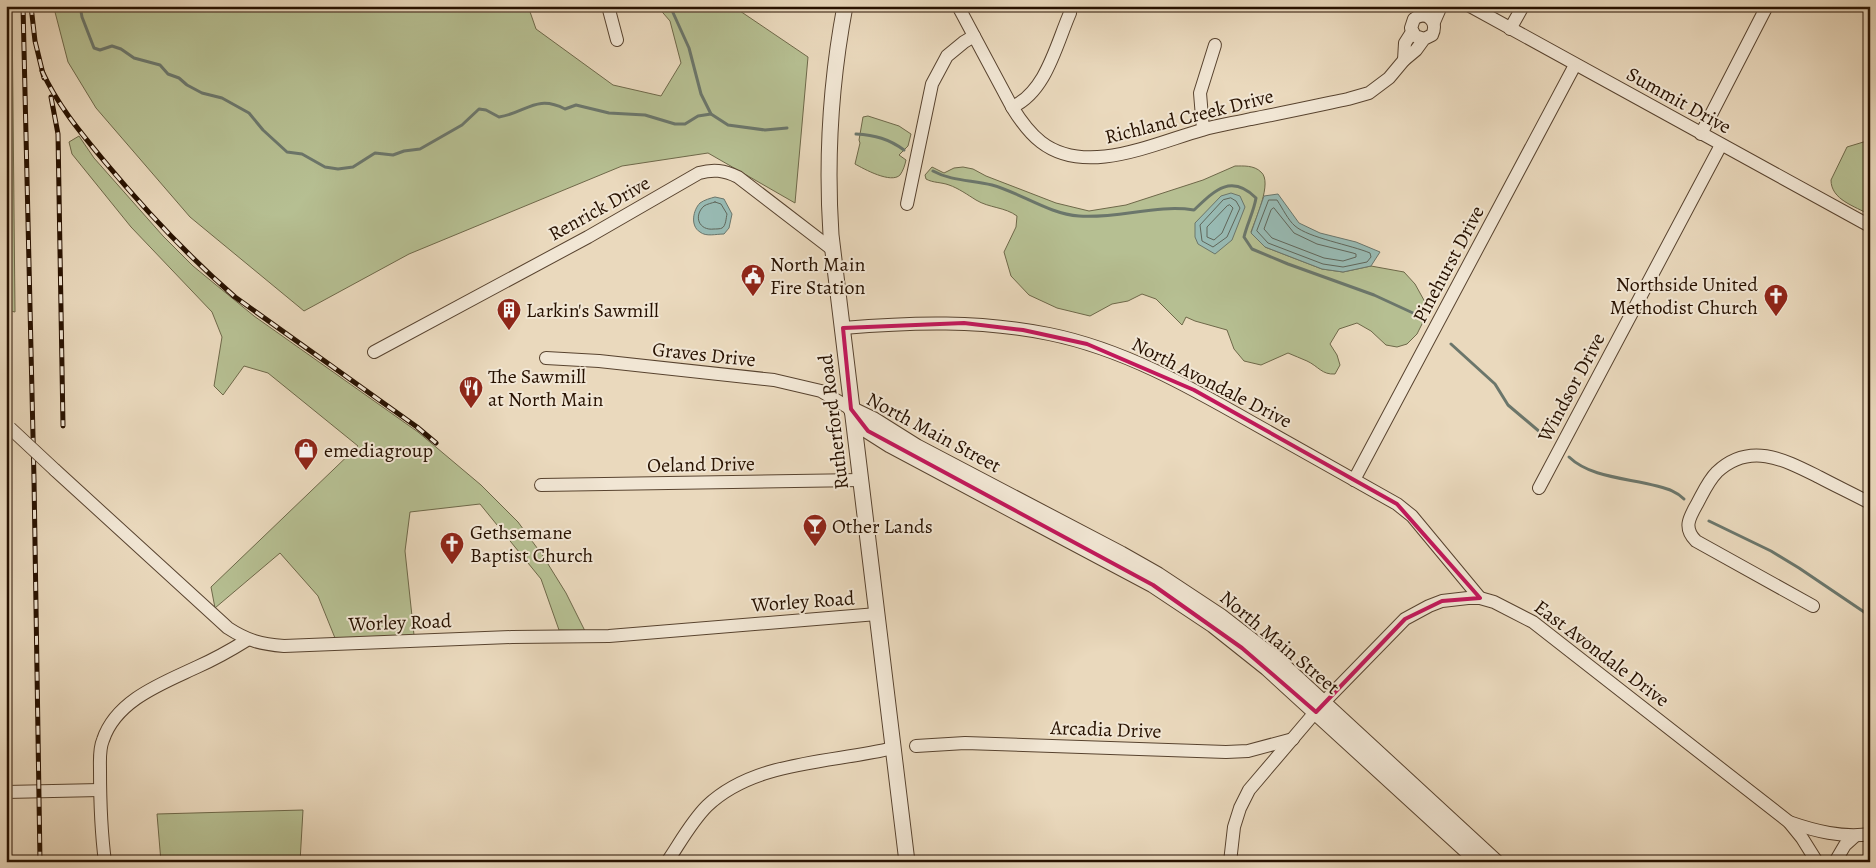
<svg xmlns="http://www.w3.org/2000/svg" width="1876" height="868" viewBox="0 0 1876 868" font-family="Alegreya,serif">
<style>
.green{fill:#b6bf92;stroke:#6e6849}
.water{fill:#98bab3;stroke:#6b766b}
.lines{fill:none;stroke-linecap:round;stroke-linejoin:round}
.shore{stroke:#60665a;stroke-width:1}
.stream{stroke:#6b766b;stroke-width:3}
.minor-casing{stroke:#58432f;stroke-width:14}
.tertiary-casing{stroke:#58432f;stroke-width:17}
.minor{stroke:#f1e6d4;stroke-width:12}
.tertiary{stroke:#f1e6d4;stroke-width:15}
.rail-casing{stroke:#271100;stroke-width:5}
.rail{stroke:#f1e6d4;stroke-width:3;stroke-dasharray:9;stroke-linecap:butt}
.minor-bridge-casing{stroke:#58432f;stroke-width:14;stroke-linecap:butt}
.minor-bridge{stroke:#f1e6d4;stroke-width:12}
.marked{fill:none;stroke:#c2185b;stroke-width:4;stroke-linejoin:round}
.labels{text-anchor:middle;stroke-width:4;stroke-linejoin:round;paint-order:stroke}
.street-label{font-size:20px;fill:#271100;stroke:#f1e6d4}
.poi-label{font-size:20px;fill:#271100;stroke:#f1e6d4;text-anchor:start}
</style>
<rect width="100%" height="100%" fill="#ead9bd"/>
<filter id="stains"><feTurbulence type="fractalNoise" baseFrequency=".004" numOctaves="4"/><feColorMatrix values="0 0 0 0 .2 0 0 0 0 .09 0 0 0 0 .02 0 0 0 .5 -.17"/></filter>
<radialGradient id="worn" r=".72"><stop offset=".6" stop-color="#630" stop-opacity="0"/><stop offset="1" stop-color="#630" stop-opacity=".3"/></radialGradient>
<!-- green -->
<g class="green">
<polygon points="6,6 12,6 15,312 6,310"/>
<polygon points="55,6 528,6 536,29 613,85 661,96 681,63 670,21 657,6 739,6 740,11 808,57 795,203 708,153 622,166 409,254 304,311 190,217 96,108 68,62 55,12"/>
<path d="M868,116L899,126L911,134L908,146L899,155L906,160C905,165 903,171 900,175C891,184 864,169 855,164L860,143L859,140L863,117Z"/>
<polygon points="79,136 94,158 163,236 193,266 254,316 418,432 481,485 518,522 543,556 566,593 585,631 559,630 541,579 480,504 410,512 405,551 414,635 335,638 318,596 280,553 215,608 211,587 358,446 268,373 244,366 223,395 214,386 222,337 212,312 131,227 72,154 69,142"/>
<path d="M1870,140V215C1855,206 1831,200 1831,180L1847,147Z"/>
<path d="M1235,166C1243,166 1254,165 1261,172C1273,182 1255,220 1251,232L1265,247L1322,269L1343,272L1371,266L1404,272L1415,284L1425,302L1423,322L1417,334L1407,344L1397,347L1386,345L1371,331L1357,323L1339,329L1330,344L1337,355L1340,365L1335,374C1322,375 1318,366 1307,361C1301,358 1294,356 1288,353L1261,365L1244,361L1234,349L1227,330L1195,321L1186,317L1182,325L1156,299L1142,294L1128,301L1112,304L1090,316L1057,308L1029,295L1011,276L1004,252L1016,227L1017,216C1005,207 989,208 976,200C968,195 958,188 949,185C941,182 933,183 926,179L925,175L932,167L944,173L954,168L963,167L973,169L986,176L1056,203L1089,211L1126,205L1203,180Z"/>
<polygon points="303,810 300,862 161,862 157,814"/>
</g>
<!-- water -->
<g class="water">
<polygon points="1231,193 1240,196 1245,207 1232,240 1215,254 1198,244 1195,237 1195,223 1221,196"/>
<polygon points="1278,194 1299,223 1320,233 1356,242 1380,252 1371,266 1343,272 1322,269 1265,247 1251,233 1264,196"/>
<path d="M715,197L724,199L732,214L729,228L724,234C716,234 706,237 700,232C690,226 693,210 700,203C704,200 711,198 715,197Z"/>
</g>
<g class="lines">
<!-- shore -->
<g class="shore">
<polygon points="1231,198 1236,201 1240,208 1227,237 1213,247 1202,241 1200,225 1223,200"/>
<path d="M1269,200H1277C1283,209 1288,220 1295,226C1309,238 1351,245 1370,253L1371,257L1367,262L1343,267L1323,264L1268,243L1257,231Z"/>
<path d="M715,202L721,204L727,214C726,218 726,226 722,228C721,229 715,229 714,229C699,231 693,216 704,206C707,204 712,203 715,202Z"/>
<polygon points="1230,205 1233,208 1222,233 1214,240 1207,237 1207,227 1227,206"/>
<polygon points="1274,208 1294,233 1317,244 1353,253 1356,254 1356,257 1343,261 1324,258 1272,238 1264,229 1271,210"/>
</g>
<!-- stream -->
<g class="stream">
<path d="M80,6L82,17L94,48L100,50L112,46L121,49L134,58L160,65L168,74L179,78L187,85L202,93L222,98L249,113L263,130L287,152L302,154L325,167L338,169L353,167L375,153L393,155L404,151L420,149L462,125L479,109L486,110L499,117C526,113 536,94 565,109L576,105L609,113L645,115L675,124H685L698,116L711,114"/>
<polyline points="670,6 689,48 701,94 711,114 728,125 765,130 787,128"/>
<path d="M856,134C875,135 889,139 904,150"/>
<path d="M933,171C951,181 972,180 992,185C1021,193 1049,214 1079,216C1118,219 1156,204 1194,210C1214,191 1231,173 1256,198C1254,211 1247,224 1244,237L1252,249L1288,264L1374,295L1426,319"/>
<polyline points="1451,344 1495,384 1508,405 1547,438"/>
<path d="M1569,457C1591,478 1628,478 1657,486C1668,489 1676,491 1684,499"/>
<polyline points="1709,521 1771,551 1799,568 1870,616"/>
</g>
<defs>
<g id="minor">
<polyline points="608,6 617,40"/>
<path d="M958,6L1012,107C1020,120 1029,133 1041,142C1086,177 1155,143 1202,130C1218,125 1234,123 1251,119C1283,113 1315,106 1348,99L1369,93L1389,78L1404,60L1416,50L1424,39L1432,35C1439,21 1426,10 1414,19L1411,28L1415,36L1424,39"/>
<polyline points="1470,6 1870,226"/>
<polyline points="1434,22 1441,6"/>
<polyline points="1510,29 1523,6"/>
<polyline points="1404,60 1405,43 1412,32"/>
<path d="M1012,107C1046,92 1056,45 1070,13"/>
<polyline points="1203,129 1200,93 1215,45"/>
<polyline points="1701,134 1767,6"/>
<polyline points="907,204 932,84 947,56 964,42 974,36"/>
<path d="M843,328C913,322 979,320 1049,334C1123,349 1188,386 1253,423C1301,450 1349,477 1397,504L1412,516L1480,598"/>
<path d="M374,352L588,237L699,173C713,169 724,170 738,177L833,250"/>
<polyline points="546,358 599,361 774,380 821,391 851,409"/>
<path d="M55,470L228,628C248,641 261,644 284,646L512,637L609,636L877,614"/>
<polyline points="1354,480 1575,65"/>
<polyline points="541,485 861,480"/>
<polyline points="1539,488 1721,145"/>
<path d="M1813,606L1696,541C1683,528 1689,518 1697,504C1703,493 1708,481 1717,472C1750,441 1785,460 1819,477C1836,486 1853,494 1870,503"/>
<polyline points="916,746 965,743 1226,752 1248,751 1293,739"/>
<polyline points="6,792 100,790"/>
<path d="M1789,822C1815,831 1842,838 1870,834"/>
<path d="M105,862C101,831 100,800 100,770C100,760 99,749 103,740C116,700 163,683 197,667C215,659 231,650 247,640"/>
<path d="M667,862C680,843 691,822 707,806C755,760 833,763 893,748"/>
<polyline points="1230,862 1234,827 1240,808 1249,790 1323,703 1405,619 1429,606 1442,601 1468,598 1480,598 1494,602 1533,622 1789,822 1802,838 1817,862"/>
<polyline points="1835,862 1845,845 1855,836"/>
</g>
<g id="tertiary">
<path d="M845,6C831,80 826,159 831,235L907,862"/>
<polyline points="851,409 874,420 917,447 1121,554 1158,575 1220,616 1277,660 1496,862"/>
<polyline points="852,411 868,431 890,445 1153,585 1213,625 1267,668 1479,862"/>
</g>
</defs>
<!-- minor casing -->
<use href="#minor" class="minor-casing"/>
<!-- tertiary casing -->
<use href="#tertiary" class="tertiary-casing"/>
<!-- minor -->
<use href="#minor" class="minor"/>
<!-- tertiary -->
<use href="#tertiary" class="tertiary"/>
<defs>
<g id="rail">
<polyline points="23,6 34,479 40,862"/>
<polyline points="31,6 35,41 44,78"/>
<path d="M42,71C58,106 81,133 105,162C145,210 188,256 235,297L417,427L436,443"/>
<polyline points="51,97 58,134 63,426"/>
</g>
</defs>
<!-- rail casing -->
<use href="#rail" class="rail-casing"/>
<!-- rail -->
<use href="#rail" class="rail"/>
<defs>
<polyline id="minor-bridge" points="10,428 55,470"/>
</defs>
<!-- minor-bridge casing -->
<use href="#minor-bridge" class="minor-bridge-casing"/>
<!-- minor-bridge -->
<use href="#minor-bridge" class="minor-bridge"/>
</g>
<!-- marked area -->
<path class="marked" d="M964,323L1023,330L1087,344L1194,390L1397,504L1480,598L1442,601L1405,619L1316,712L1242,648L1153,585L868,431L851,409L843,328Z"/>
<!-- icons -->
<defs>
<symbol id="civic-pin" viewBox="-11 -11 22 30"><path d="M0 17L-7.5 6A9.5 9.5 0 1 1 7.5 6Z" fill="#8f2418" stroke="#f1e6d4"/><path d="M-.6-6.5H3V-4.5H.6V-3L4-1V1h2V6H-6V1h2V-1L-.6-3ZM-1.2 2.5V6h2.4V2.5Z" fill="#fff"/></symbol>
<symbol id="church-pin" viewBox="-11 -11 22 30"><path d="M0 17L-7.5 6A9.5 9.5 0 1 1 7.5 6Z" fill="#8f2418" stroke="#f1e6d4"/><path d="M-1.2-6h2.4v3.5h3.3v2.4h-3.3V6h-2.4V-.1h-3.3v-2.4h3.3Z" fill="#fff"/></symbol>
<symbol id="building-pin" viewBox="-11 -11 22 30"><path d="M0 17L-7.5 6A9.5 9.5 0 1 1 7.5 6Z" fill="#8f2418" stroke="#f1e6d4"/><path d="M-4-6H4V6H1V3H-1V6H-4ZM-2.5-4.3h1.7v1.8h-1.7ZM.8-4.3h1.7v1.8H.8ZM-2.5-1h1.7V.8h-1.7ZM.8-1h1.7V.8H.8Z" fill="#fff"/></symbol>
<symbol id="restaurant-pin" viewBox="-11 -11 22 30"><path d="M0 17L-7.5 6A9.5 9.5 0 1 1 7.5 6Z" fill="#8f2418" stroke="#f1e6d4"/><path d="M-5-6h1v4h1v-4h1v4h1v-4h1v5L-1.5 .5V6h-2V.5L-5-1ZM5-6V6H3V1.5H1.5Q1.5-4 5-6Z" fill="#fff"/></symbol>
<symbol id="shop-pin" viewBox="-11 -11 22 30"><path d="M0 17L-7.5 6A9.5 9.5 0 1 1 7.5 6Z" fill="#8f2418" stroke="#f1e6d4"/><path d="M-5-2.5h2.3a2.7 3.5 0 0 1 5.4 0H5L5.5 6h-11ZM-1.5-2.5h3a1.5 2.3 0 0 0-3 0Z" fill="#fff"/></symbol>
<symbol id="bar-pin" viewBox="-11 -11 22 30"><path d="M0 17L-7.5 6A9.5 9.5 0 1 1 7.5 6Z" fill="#8f2418" stroke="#f1e6d4"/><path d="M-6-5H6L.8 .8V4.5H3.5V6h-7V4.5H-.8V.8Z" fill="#fff"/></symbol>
</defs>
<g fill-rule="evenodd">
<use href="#civic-pin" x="739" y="262" width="28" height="38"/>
<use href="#church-pin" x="1762" y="282" width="28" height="38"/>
<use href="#building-pin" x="495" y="296" width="28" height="38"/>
<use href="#restaurant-pin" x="457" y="374" width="28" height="38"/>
<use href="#shop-pin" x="292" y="436" width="28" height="38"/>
<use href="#bar-pin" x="801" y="512" width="28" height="38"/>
<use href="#church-pin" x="438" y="530" width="28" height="38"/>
</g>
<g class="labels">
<!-- street labels -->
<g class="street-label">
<text transform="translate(1679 100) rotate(29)" y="7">Summit Drive</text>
<text transform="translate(1189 116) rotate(-14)" y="7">Richland Creek Drive</text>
<text transform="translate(599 208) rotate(-29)" y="7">Renrick Drive</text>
<text transform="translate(1448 264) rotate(-62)" y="7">Pinehurst Drive</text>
<text transform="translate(704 354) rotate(6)" y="7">Graves Drive</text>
<text transform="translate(1212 382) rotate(27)" y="7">North Avondale Drive</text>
<text transform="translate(1571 387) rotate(-62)" y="7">Windsor Drive</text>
<text transform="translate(833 422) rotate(-97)" y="7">Rutherford Road</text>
<text transform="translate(934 432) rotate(28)" y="7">North Main Street</text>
<text transform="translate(701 464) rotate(-1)" y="7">Oeland Drive</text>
<text transform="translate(803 601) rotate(-4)" y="7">Worley Road</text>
<text transform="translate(400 622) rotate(-2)" y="7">Worley Road</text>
<text transform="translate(1280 642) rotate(40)" y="7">North Main Street</text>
<text transform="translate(1602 653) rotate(37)" y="7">East Avondale Drive</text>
<text transform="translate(1106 729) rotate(2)" y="7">Arcadia Drive</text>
</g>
<!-- poi labels -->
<g class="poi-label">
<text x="770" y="271">North Main<tspan x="770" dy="23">Fire Station</tspan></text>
<text x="1758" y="291" text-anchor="end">Northside United<tspan x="1758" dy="23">Methodist Church</tspan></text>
<text x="526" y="317">Larkin's Sawmill</text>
<text x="488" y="383">The Sawmill<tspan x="488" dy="23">at North Main</tspan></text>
<text x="324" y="457">emediagroup</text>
<text x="832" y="533">Other Lands</text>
<text x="470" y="539">Gethsemane<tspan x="470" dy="23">Baptist Church</tspan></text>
</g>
</g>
<!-- margin -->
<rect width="1876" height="868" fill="none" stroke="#ead9bd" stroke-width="25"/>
<rect x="8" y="8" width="1861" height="853" fill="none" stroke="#271100" stroke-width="2.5"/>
<rect x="12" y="12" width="1851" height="843" fill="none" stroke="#271100"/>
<rect width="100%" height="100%" filter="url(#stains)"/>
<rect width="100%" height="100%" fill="url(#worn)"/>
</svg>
